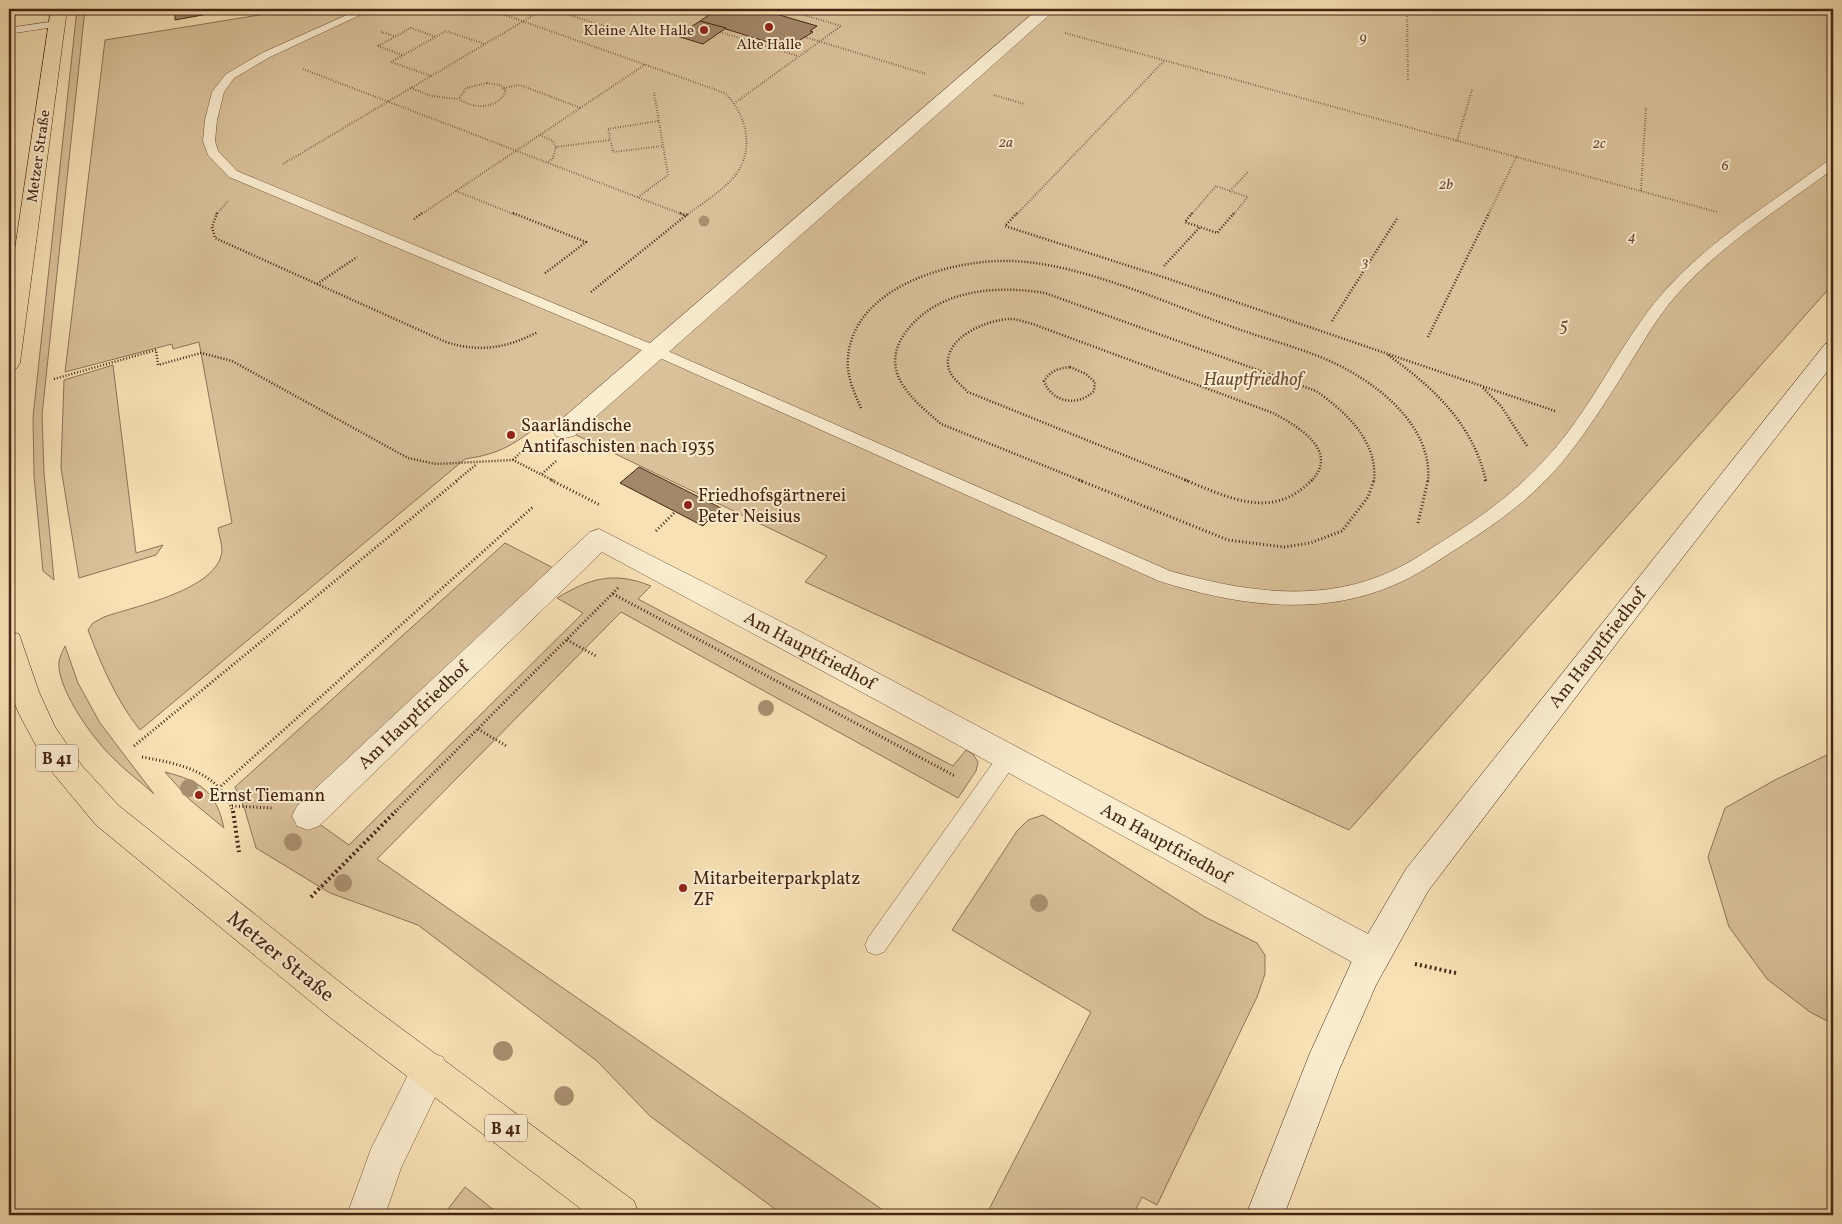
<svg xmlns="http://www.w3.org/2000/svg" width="1842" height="1224" viewBox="0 0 1842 1224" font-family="Vollkorn,serif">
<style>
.green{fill:#d9c19a;stroke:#8f7357}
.building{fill:#a28768;stroke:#452514}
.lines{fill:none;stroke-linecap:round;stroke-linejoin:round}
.lane-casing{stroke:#72543c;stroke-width:1}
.street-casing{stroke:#72543c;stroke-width:1}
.secondary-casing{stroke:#452514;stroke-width:1}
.primary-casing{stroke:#452514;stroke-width:1}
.path-far3{stroke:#452514;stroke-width:2;stroke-dasharray:0.5 2;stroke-linecap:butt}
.path-far2{stroke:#452514;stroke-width:2.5;stroke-dasharray:1 2;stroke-linecap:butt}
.path-far1{stroke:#452514;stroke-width:3;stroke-dasharray:1 2.5;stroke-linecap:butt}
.path{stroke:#452514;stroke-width:4;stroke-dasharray:2 3;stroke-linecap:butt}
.lane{fill:#faeccf;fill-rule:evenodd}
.street{fill:#faeccf;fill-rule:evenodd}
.secondary{fill:#faeccf;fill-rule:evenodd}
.primary{fill:#f7e1b5;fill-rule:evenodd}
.tree{fill:#a98f6f}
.poi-dot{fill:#8f2418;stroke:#faeccf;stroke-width:2}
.labels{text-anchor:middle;stroke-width:4;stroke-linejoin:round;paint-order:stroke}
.far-poi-label{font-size:15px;fill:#452514;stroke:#faeccf;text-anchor:end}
.far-park-label{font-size:15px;font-style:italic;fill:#6a4c36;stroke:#faeccf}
.far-street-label{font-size:15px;fill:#452514;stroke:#faeccf}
.shield{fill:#faeccf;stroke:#7b614c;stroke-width:1}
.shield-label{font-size:16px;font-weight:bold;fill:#452514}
.park-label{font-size:18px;font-style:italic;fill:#6a4c36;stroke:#faeccf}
.poi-label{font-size:18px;fill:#452514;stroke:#faeccf;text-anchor:start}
.street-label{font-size:18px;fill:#452514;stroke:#faeccf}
.near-street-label{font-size:21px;fill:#452514;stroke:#faeccf}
</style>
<rect width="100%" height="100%" fill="#f7e1b5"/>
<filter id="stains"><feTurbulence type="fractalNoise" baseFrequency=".004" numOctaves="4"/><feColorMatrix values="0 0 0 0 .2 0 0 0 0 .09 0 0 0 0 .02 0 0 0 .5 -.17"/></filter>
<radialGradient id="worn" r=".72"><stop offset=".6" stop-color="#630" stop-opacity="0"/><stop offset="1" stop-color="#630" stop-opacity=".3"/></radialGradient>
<!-- green -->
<g class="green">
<polygon points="77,9 85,9 42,415 44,473 54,580 43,571 34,476 33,417"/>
<path d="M296,9H1833V284L1349,830L805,582L827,556L545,420C517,443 501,454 465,459L140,730C116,700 102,666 88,630L93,623L104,617C135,606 218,590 222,551C222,544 219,535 218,528L232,523L199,342L173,349L172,344L65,372L105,40Z"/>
<polygon points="113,365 136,553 163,545 156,555 79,578 61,468 64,380"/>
<path d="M505,543L563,573L308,816L349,845L583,613L557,598C590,578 614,571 651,586L638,599L953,766L966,750L973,754L978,762L976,771L958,798L621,612L377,859L890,1215H783L650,1116L597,1061L418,925L330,893L256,848L244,807L235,787Z"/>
<path d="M65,646L78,683L100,723L154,794C140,781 124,770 111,756C92,737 62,695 59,668C58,659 62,653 65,646Z"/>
<polygon points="1833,752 1833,1024 1810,1012 1767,979 1729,927 1708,857 1725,808 1775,780"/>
<path d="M165,772C200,781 216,791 224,828L190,800Z"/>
<polygon points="1043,815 1205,917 1257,943 1265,955 1265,974 1257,997 1157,1205 1142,1197 1133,1215 986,1215 1091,1012 952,930 1017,831 1028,820"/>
<polygon points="465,1187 500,1215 456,1215 448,1209"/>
</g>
<!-- building -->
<g class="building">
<polygon points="175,9 208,9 208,14 175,20"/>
<polygon points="718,9 759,9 817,26 810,31 813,32 787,48 700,21"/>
<polygon points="700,21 726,28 703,44 677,36"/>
<polygon points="639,467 721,508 703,526 620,483"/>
</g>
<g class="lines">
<defs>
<g id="lane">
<path d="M360,9H373L270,57L234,78L224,92L217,120L215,141L218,151L237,171L661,348L1170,571C1238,590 1312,603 1380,576C1404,567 1427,551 1449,537C1494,509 1532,478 1565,436C1600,391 1625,337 1662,294C1709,240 1772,203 1829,160L1833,159V169C1778,210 1719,246 1674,298C1659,315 1647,336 1635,355C1614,389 1593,423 1568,455C1538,493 1502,520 1461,546C1439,560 1418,575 1394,585C1318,618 1235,605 1159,581L651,354L229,177L208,155L203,141L205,120L212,92L226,74L262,53Z"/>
<polygon points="57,21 62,24 61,26 15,33 10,30 15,27"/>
<polygon points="1009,748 1016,750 1019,756 1016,762 884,952 876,955 868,952 865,945 868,938 1002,750"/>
</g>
<g id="street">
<polygon points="1038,9 1056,9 574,436 565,438 556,436 553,430 556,424"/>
<polygon points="599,529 803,633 1385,943 1390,955 1385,967 1373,971 1361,967 880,702 602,552 319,826 308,830 297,826 292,816 297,806 590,532"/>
<polygon points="430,1052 443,1057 448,1070 401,1168 385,1215 347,1215 371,1149 417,1057"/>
</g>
<polygon id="secondary" points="1833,342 1833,364 1652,597 1428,891 1376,985 1339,1070 1284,1215 1246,1215 1310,1053 1352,961 1406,869 1825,344"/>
<g id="primary">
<polygon points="51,9 67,9 20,363 17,368 9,371 9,289"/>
<polygon points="9,631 19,634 39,692 55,727 83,767 118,805 356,995 634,1201 639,1215 589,1215 332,1019 96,825 47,766 19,714 9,689"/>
</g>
</defs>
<!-- lane casing -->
<use href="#lane" class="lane-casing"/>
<!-- street casing -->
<use href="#street" class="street-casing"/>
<!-- secondary casing -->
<use href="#secondary" class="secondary-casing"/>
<!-- primary casing -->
<use href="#primary" class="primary-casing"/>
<!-- path-far3 -->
<g class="path-far3">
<path d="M488,9L725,93C747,115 756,152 733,178C721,192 702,203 687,215"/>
<polyline points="551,9 614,29"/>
<polyline points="979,9 996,14"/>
<polyline points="1407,9 1408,81"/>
<polyline points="780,15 788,10"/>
<polyline points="381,32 394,36"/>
<polyline points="720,32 798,56"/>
<polyline points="1065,33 1717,212"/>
<polyline points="805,37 926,74"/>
<polyline points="378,46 411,28 436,37"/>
<polyline points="378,46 402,55"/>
<polyline points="303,69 684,215"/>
<polyline points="431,76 391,62 446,31 485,44"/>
<path d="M487,83L500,85L506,91C498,109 474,110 459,99L466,88Z"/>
<polyline points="411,88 431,96 459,99"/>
<polyline points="504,88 520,85 581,108"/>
<polyline points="994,95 1024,104"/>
<polyline points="736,102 841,26 787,10"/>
<polyline points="658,121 608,129 613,152 663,146"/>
<polyline points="540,135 553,141 556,147 553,158 548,162"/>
<polyline points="1457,141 1472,90"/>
<polyline points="556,147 610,140"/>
<polyline points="283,164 544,9"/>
<polyline points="456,191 516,215"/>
<polyline points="1641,191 1646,107"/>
<polyline points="638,197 668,175 654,92"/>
<polyline points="216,215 228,201"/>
<polyline points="420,215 646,64"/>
<polyline points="1016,215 1164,61"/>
<polyline points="1191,215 1216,186 1230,191"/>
<polyline points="1233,215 1248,197 1230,191 1248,172"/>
<polyline points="1488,215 1517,156"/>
</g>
<!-- path-far2 -->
<g class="path-far2">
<path d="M217,213L212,227L215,238L446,342C480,353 506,348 538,332"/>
<polyline points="513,213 586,242 544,274"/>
<polyline points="680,213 687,216"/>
<polyline points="1017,213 1005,226 1157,275 1555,411"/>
<polyline points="1192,213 1185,222 1200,227"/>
<polyline points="414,219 422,213"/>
<polyline points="1164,266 1200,227 1217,233 1234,213"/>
<polyline points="317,284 357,257"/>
<polyline points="591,292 689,213"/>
<polyline points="1332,321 1398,217"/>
<polyline points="1428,337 1489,213"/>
<path d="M1388,355C1434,388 1473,424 1486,481"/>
<path d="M1070,367L1086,374L1095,382L1094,391C1078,407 1052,403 1044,381C1050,371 1059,368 1070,367Z"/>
<polyline points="54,379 156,350 158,365 201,353 232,361 408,458 436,464 513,460 554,481"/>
<polyline points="1483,388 1501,406 1527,446"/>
<path d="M861,408C854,392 846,375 848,357C854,286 953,259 1011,261C1083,263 1172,306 1241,330C1280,344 1322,353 1358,376C1394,398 1432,435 1428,481"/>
<polyline points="513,460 532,441"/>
<polyline points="542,474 556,461"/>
<polyline points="456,481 477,464"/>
<path d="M1082,481L941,424C925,410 906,395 898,376C892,360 896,346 905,333C937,289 996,285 1045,293L1316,391C1346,412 1378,441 1374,481"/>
<path d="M1188,481L968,392C960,384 949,376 948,365C945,337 988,319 1011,319C1017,319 1024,322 1030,323L1273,413C1296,425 1341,451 1311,481"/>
</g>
<!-- path-far1 -->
<g class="path-far1">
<polyline points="551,480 600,505"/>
<polyline points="1079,480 1228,540 1284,547 1310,543 1342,531 1368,497 1374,480"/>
<path d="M1185,480C1230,498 1272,521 1312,480"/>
<polyline points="1485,480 1486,483"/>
<polyline points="1418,523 1428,480"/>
<polyline points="656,531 675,512"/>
<polyline points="613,594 955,776"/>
<polyline points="567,640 596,656"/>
<polyline points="478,729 508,747"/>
<polyline points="134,746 458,480"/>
<path d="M142,757C180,764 219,771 233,812"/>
<polyline points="221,786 534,506"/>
<polyline points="232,806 272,808"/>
<polyline points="395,812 619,587"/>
</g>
<!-- path -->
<g class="path">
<polyline points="233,811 239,852"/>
<polyline points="311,897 396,811"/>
<polyline points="1415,964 1456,973"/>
</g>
<!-- lane -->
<use href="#lane" class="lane"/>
<!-- street -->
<use href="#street" class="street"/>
<!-- secondary -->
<use href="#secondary" class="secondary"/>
<!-- primary -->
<use href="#primary" class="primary"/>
</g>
<!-- trees -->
<g class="tree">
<circle cx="704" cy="221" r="5.5"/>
<circle cx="766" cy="708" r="8"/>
<circle cx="189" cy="788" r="9"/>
<circle cx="293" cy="842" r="9"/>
<circle cx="343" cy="883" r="9"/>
<circle cx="1039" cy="903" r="9"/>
<circle cx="503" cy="1051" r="10"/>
<circle cx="564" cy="1096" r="10"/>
</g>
<!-- markers -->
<g class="poi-dot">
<circle cx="769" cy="27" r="5"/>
<circle cx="704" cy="30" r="5"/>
<circle cx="511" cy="435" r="5"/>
<circle cx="688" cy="505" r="5"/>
<circle cx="199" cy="795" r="5"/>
<circle cx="683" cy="888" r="5"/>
</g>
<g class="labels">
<!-- far-poi labels -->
<g class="far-poi-label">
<text x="694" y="35">Kleine Alte Halle</text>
<text x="769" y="49" text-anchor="middle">Alte Halle</text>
</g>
<!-- far-park labels -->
<g class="far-park-label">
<text x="1363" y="42">9</text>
<text x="1006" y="147">2a</text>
<text x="1599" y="148">2c</text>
<text x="1725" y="170">6</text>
<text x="1446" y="189">2b</text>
<text x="1632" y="241">4</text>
<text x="1365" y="266">3</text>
</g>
<!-- far-street labels -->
<g class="far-street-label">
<text transform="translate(38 156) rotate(-82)" y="5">Metzer Straße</text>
</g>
<!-- shield labels -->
<g class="shield">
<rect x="36" y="744.5" width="42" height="27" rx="4"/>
<rect x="485" y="1114.5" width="42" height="27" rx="4"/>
</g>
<g class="shield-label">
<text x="57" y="764">B 41</text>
<text x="506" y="1134">B 41</text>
</g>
<!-- park labels -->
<g class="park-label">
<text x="1564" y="331">5</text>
<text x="1253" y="385">Hauptfriedhof</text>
</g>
<!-- poi labels -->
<g class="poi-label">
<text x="521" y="431">Saarländische<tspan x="521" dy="21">Antifaschisten nach 1935</tspan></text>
<text x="698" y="501">Friedhofsgärtnerei<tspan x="698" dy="21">Peter Neisius</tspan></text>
<text x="209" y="801">Ernst Tiemann</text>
<text x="693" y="884">Mitarbeiterparkplatz<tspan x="693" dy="21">ZF</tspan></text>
</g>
<!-- street labels -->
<g class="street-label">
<text transform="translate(1597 648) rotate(-52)" y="6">Am Hauptfriedhof</text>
<text transform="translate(810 650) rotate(28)" y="6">Am Hauptfriedhof</text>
<text transform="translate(413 715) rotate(-44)" y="6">Am Hauptfriedhof</text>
<text transform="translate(1166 843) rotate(29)" y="6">Am Hauptfriedhof</text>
</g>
<!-- near-street labels -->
<g class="near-street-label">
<text transform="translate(281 956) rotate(39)" y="7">Metzer Straße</text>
</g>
</g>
<!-- margin -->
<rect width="1842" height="1224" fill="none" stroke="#f7e1b5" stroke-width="30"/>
<rect x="10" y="10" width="1822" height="1204" fill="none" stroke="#452514" stroke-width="2.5"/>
<rect x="15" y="15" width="1812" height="1194" fill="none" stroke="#452514"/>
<rect width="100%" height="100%" filter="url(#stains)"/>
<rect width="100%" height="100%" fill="url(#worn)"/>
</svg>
